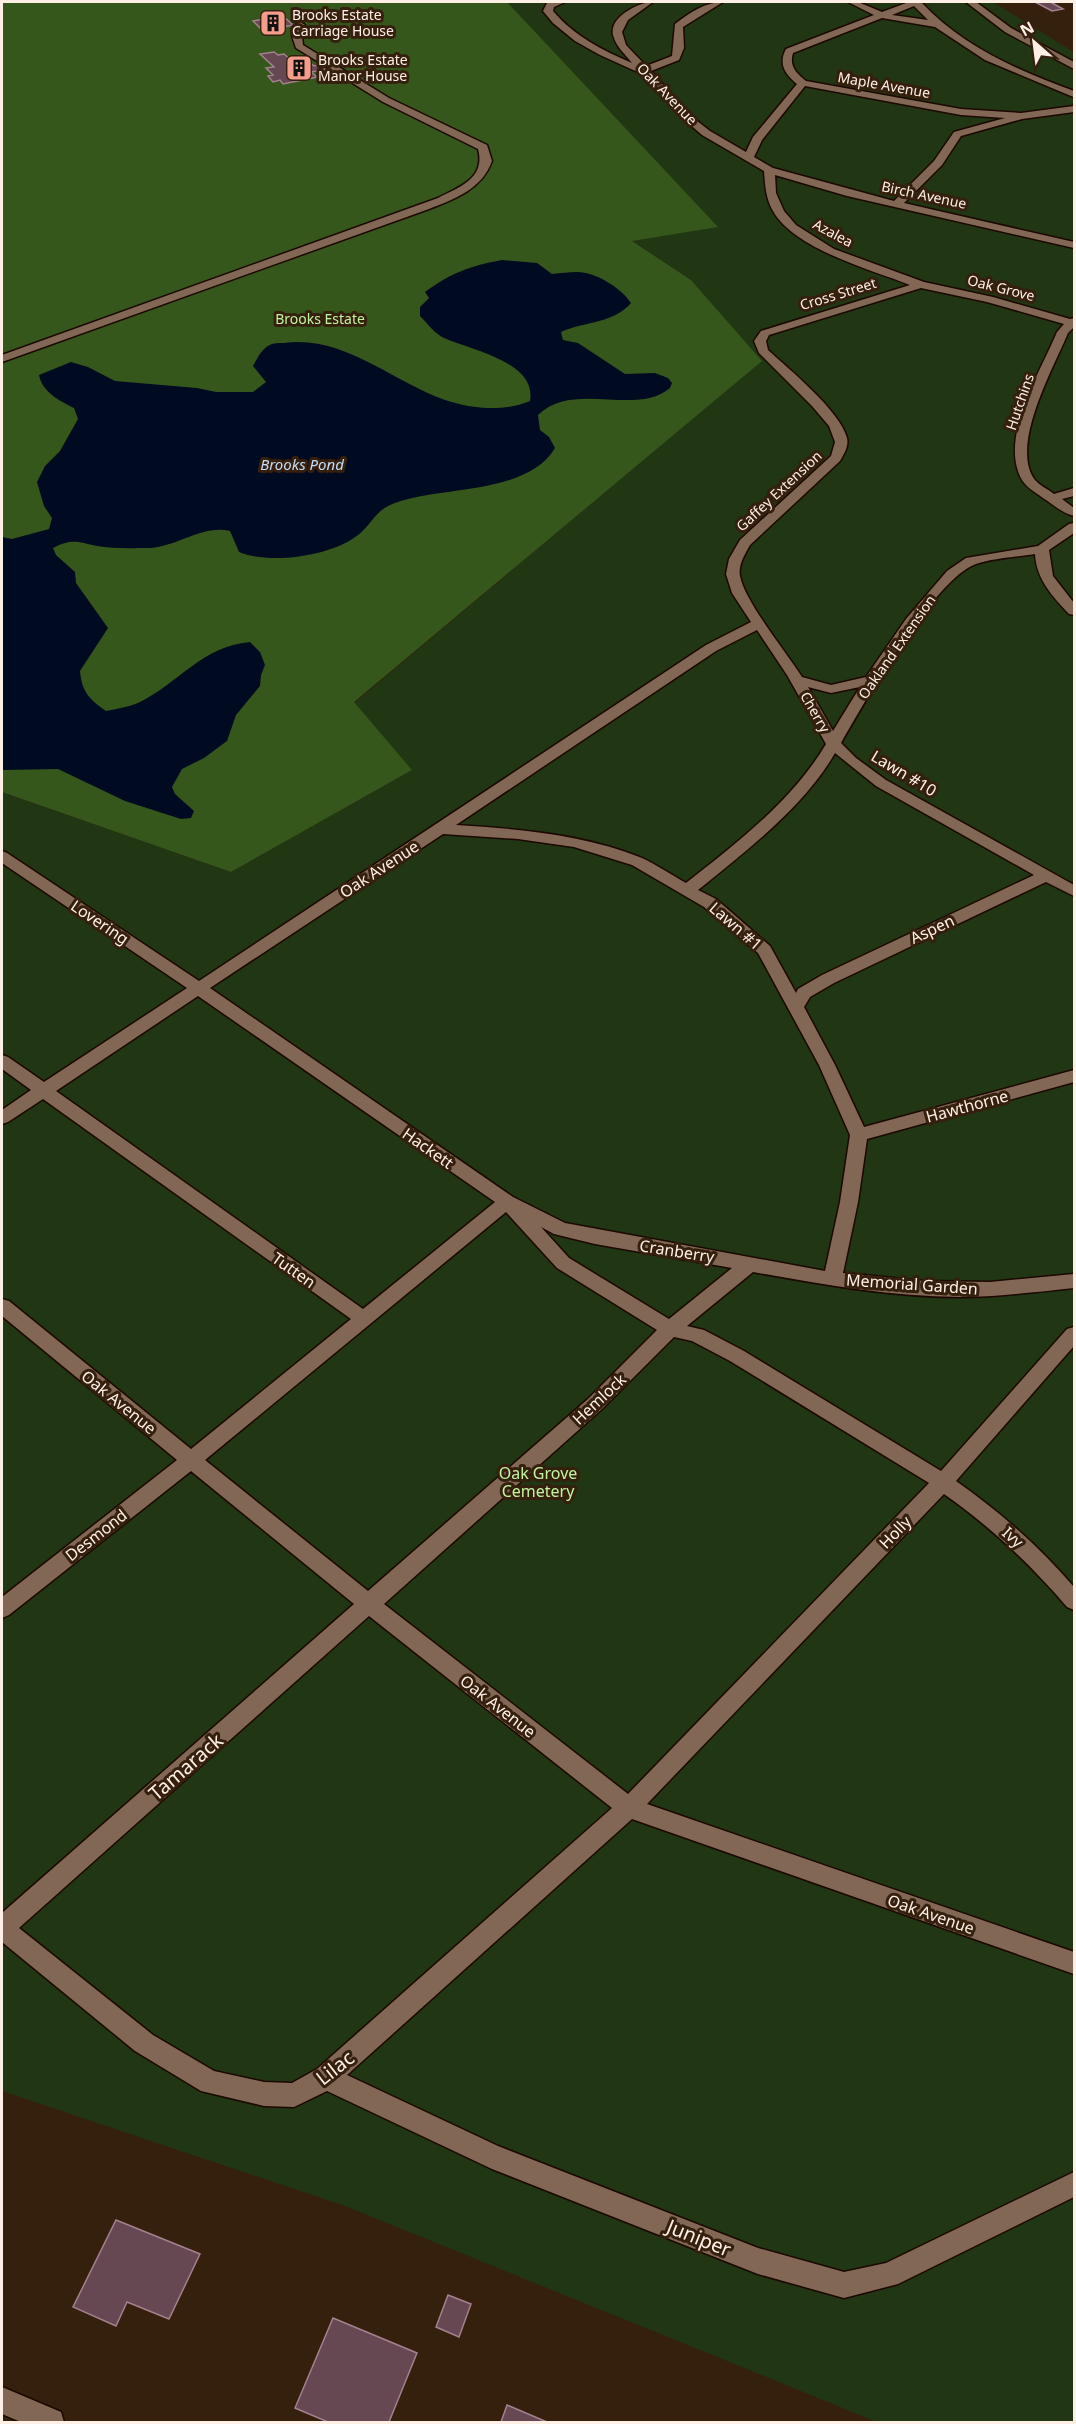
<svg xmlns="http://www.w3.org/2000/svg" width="1076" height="2424" viewBox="0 0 1076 2424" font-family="'Noto Sans',sans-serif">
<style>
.green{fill:#213612}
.forest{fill:#36571c}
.water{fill:#000a20}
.building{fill:#664853;stroke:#a3818d;stroke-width:1.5}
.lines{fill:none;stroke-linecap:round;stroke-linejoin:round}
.service-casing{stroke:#1c0800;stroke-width:3}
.minor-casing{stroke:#1c0800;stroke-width:3}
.service{fill:#826754;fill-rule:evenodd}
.minor{fill:#826754;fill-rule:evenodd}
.labels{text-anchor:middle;stroke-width:6;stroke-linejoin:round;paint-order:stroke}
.far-poi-label{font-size:14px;fill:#ffefe4;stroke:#351f0d;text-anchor:start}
.far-street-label{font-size:14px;fill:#ffefe4;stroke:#351f0d}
.far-park-label{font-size:14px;fill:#c0f49e;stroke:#351f0d}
.far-water-label{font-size:15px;font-style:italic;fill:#c1ddfa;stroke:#351f0d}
.street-label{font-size:16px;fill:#ffefe4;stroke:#351f0d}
.park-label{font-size:16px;fill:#c0f49e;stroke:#351f0d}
.near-street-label{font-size:20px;fill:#ffefe4;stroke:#351f0d}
</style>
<rect width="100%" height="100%" fill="#351f0d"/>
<!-- green -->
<polygon class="green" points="507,2 993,2 1074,52 1074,2422 877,2422 345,2206 2,2091 2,792 231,872 412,770 354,703 761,361 691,280 631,240 717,227"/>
<!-- forest -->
<polygon class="forest" points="2,2 510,2 508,3 718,227 632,241 691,280 762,361 354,702 412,770 231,872 2,792"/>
<!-- water -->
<path class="water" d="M502,260L537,263L552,274C560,273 569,272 577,272C596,272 621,288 631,303C613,324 585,321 561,332L563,340L578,343L625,374L655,373L668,378L672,383L670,388C636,417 574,380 538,415L540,430L549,437L555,448C527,495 441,486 395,503C375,510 373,523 358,535C332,556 270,565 239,552L230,531C204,524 176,547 149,548C133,548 113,549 97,546C78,542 72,538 53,548L56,555L75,572L76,583L108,628L80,671C82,692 89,699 106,711C116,709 128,707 138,703C178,684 202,646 250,642L260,652L265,665L261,675L260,686L236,715L227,741L204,758L182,769L172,787L175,794L194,811L191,818L181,819L125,801L58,769L2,770V537L12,539L49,529L52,518L44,506L37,482L45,466L60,451L78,419L74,408C60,401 42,392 39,375L71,362L88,367L115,381L197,388L216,392H253L266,382L253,366C257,359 262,348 270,345C273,343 280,343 284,343C344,335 391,381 445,400C472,409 504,412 530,401C537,362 471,350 444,338C435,334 427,323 420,316V307L429,298L425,292C451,273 470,266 502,260Z"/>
<!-- building -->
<g class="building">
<polygon points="1035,2 1056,2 1052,3 1063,9 1052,11"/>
<polygon points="283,16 293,25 263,31 253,21"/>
<polygon points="274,52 278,55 284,54 294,63 308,61 314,66 324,64 329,69 311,72 317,77 283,84 280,80 273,82 268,76 273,75 266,68 274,67 260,54"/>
<polygon points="116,2220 200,2254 169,2319 127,2302 116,2326 73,2307"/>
<polygon points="448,2295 471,2304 459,2337 436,2327"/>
<polygon points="333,2318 417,2353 389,2422 328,2422 295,2408"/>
<polygon points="507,2405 547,2422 501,2422"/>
</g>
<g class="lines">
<defs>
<g id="service">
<path d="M552,2H565L554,7L553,11C574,36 602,50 632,63C625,54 616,47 613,35C609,17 639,2 653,2L628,20L622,32L626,45L646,66L672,56L675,24C689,13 705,2 723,2L683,27L684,48L679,60L651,71L692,117L710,131L746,152L753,137L797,84C785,74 778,64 786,49L874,15L848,2H858L882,12L909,2H921C963,47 1017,70 1074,91V97L1071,96L985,60L935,27L882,18L793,53C789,66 796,73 806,81L961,109L1021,113L1074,106V112L1022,119L961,136L942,165L904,203L1074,242V248L847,196L775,175L776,193L784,211L796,225L834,249L924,282L993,297L1070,319L1074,318V327L1068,333C1054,367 1009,446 1035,480C1040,486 1048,489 1054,494L1074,488V496L1062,499L1074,508V516C1062,513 1054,505 1043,498C1035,492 1027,488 1022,480C998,438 1041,371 1057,332L1064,324L987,302L921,288L769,335L766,341L768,350C790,370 840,411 847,438C849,446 844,454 840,461L750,545C745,554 738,565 740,576C745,602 786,652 802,677L831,685L866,677L906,619L947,571L966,558L1038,546L1069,524L1074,523V533L1049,550L1053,576L1074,603V615L1069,614C1053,597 1036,579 1035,554C1017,557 994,558 976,564C934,579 864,703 841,743L856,758L886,780L1074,885V896L1046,882L834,983L810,997L804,1007L835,1065L864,1127L1074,1070V1082L867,1139L858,1202L843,1273L924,1281L990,1282L1074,1274V1288C1047,1291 1019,1294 992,1296C912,1301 831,1286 753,1272L687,1326L704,1330L744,1351L941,1471L1067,1329L1074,1327V1346L956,1481C1000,1512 1039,1546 1074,1587V1610L1067,1607C1030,1564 991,1527 944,1494L647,1804L1074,1952V1974L632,1819L347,2075L498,2146L758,2248L844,2272L886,2263L1074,2172V2197L898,2284L844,2298L758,2274L492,2169L327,2091L294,2107L264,2106L201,2091L135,2051L2,1942V1913L354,1604L191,1471L9,1615L2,1618V1597L177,1460L2,1316V1299L9,1301L191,1449L351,1319L43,1099L8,1122L2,1124V1110L31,1090L2,1069V1055L8,1057L44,1082L187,988L2,863V851L7,853L199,981L706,645L751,622L732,593L726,574L729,559L740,540L831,456L835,442L829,426L812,406L759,353L754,341L761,331L910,285C872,270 794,249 773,211C766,199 765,186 764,171L702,135L686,121L642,74L600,55L575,41L553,23L543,11L547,3ZM914,6L928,20L892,15ZM805,86L961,115L1005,118L954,132L934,161L894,201L773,168L754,157L762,140ZM757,630L787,675L826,744C793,800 737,843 686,883C672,875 657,865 642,858C583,834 519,829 456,825L716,651ZM808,687L831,693L860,687L833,731ZM835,753L876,786L1034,875L822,975L798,989L796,993L770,946L716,899L698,890C745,852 805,806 835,753ZM443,834L518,839L574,847L632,865L704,907L758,953L819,1065L850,1135L840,1202L825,1271L565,1223L513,1197L210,988ZM198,996L495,1202L363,1309L56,1091ZM506,1212L557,1268L657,1330L588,1399L368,1591L205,1460ZM541,1227L554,1234L595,1244L732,1268L669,1319L569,1258ZM674,1337L692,1341L730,1361L929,1483L628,1794L384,1604L602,1409ZM369,1616L612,1808L317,2069L292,2083L264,2082L214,2071L153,2035L19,1928Z"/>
<polygon points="966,2 976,2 1011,28 1074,62 1074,69 1005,32"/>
<path d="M300,22L305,25L302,36L303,45L389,98L487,145L492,161C482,189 455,199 429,209L2,362V355L438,198C460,187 486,178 478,149L383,102L296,48L292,36L295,25Z"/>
</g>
<polygon id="minor" points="2,2387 61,2412 64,2422 21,2422 2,2414"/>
</defs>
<!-- service casing -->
<use href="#service" class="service-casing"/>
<!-- minor casing -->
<use href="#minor" class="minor-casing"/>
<!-- service -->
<use href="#service" class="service"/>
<!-- minor -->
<use href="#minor" class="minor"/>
</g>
<!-- icons -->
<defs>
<symbol id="building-square" viewBox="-11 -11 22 22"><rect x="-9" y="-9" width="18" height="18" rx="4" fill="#f49d8b" stroke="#351f0d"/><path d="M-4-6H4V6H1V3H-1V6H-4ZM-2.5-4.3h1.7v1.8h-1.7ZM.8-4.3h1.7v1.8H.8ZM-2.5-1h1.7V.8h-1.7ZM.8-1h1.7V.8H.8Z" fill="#111"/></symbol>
</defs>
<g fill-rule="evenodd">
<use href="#building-square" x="258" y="8" width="30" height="30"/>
<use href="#building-square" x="284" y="53" width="30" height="30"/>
</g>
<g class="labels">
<!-- far-poi labels -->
<g class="far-poi-label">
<text x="292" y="20">Brooks Estate<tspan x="292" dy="16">Carriage House</tspan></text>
<text x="318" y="65">Brooks Estate<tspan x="318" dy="16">Manor House</tspan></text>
</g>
<!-- far-street labels -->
<g class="far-street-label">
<text transform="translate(884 85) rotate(10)" y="5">Maple Avenue</text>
<text transform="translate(667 94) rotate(46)" y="5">Oak Avenue</text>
<text transform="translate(924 195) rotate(12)" y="5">Birch Avenue</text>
<text transform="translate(833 233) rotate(28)" y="5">Azalea</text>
<text transform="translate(1001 288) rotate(14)" y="5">Oak Grove</text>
<text transform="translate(838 294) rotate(-17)" y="5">Cross Street</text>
<text transform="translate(1020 402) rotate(-71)" y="5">Hutchins</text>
<text transform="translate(779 491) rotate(-43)" y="5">Gaffey Extension</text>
<text transform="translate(897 647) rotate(-55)" y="5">Oakland Extension</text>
<text transform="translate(815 712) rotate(60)" y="5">Cherry</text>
</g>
<!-- far-park labels -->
<g class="far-park-label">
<text x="320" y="324">Brooks Estate</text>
</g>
<!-- far-water labels -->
<g class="far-water-label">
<text x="302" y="470">Brooks Pond</text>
</g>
<!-- street labels -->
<g class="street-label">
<text transform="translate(904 773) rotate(31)" y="6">Lawn #10</text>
<text transform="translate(379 869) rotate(-33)" y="6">Oak Avenue</text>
<text transform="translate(100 922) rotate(34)" y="6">Lovering</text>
<text transform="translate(736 926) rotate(41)" y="6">Lawn #1</text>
<text transform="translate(932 929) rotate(-25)" y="6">Aspen</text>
<text transform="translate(967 1106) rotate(-15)" y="6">Hawthorne</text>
<text transform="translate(428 1148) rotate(35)" y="6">Hackett</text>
<text transform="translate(677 1251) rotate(9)" y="6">Cranberry</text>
<text transform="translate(294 1270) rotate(35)" y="6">Tutten</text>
<text transform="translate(912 1284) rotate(4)" y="6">Memorial Garden</text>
<text transform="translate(599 1399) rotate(-43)" y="6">Hemlock</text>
<text transform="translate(119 1402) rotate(39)" y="6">Oak Avenue</text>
<text transform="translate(895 1532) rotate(-46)" y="6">Holly</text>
<text transform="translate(96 1535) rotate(-38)" y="6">Desmond</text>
<text transform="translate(1013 1537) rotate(42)" y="6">Ivy</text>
<text transform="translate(498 1706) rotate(38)" y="6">Oak Avenue</text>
<text transform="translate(931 1914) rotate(19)" y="6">Oak Avenue</text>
</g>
<!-- park labels -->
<g class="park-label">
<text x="538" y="1479">Oak Grove<tspan x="538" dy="18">Cemetery</tspan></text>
</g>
<!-- near-street labels -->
<g class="near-street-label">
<text transform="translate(186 1767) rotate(-41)" y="7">Tamarack</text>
<text transform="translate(335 2068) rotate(-38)" y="7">Lilac</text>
<text transform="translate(699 2238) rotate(22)" y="7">Juniper</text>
</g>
</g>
<!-- border -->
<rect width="1076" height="2424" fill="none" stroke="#ffefe4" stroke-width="6"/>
<!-- north arrow -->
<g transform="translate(1034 42) rotate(332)" stroke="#351f0d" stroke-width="4.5" paint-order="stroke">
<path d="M0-4.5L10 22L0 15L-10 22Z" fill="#ffefe4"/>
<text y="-9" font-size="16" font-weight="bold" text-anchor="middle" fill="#ffefe4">N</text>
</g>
</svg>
